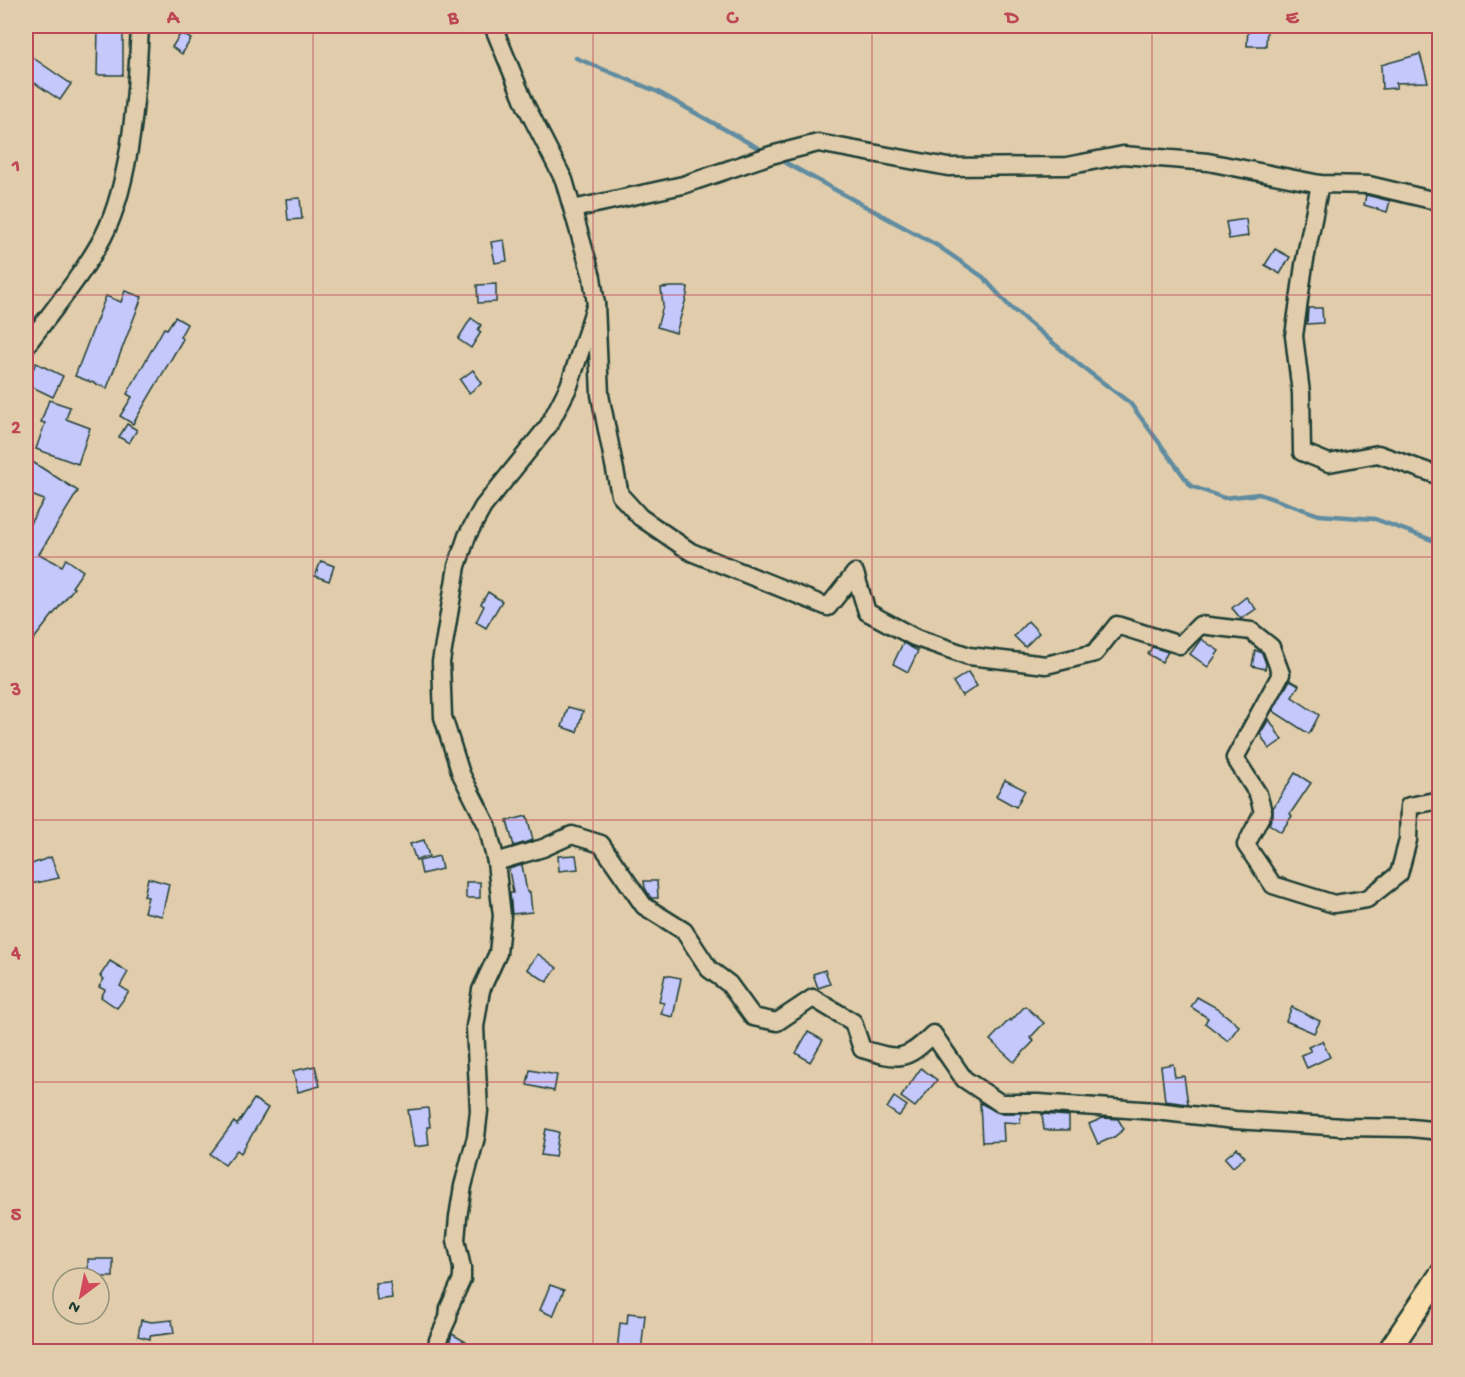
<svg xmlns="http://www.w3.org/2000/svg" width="1465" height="1377" viewBox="0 0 1465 1377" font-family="'Gochi Hand',sans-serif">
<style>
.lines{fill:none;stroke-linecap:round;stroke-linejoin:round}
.stream{stroke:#618ca1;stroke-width:4.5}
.building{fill:#c4c8fa;stroke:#1f3d34;stroke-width:1.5}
.minor-casing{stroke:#1f3d34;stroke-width:21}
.major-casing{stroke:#1f3d34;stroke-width:26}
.minor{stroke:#e1cdab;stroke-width:16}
.major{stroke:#f9deab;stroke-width:21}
.grid{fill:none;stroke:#bf4857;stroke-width:1.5;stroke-opacity:0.55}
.neatline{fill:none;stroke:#bf4857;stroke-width:2}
.grid-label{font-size:20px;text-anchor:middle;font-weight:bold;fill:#bf4857}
</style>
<rect width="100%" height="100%" fill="#e1cdab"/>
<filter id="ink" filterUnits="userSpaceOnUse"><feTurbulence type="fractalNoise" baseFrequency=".0167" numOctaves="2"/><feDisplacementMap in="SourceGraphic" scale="12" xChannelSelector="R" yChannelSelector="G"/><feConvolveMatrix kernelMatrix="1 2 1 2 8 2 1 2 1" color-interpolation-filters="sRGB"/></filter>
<g filter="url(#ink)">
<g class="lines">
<!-- stream -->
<g class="stream">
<polyline points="576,58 658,92 767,153"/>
<polyline points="777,158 938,246 983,277 1010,307 1081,366 1130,403 1191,486 1224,498 1259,494 1319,515 1375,519 1440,543"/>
</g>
</g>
<!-- building -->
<g class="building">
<polygon points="98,26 123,26 123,75 97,75"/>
<polygon points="1248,26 1267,26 1266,46 1247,46"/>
<polygon points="181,33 191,39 182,54 172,47"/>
<polygon points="26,53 71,84 60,100 26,77"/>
<polygon points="1420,54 1428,82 1396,83 1396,88 1382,89 1381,65"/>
<polygon points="1366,195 1390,201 1387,212 1364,205"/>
<polygon points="300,198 302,219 288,220 286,199"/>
<polygon points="1246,219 1248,236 1229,239 1226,222"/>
<polygon points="504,240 507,261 495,263 491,242"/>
<polygon points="1275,249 1290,257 1280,274 1265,265"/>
<polygon points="496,284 496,302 478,303 477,285"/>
<polygon points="671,287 688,287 687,295 676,333 657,327 663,306 661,288"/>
<polygon points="125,291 142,297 107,388 75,376 106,296 121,302"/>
<polygon points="1308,308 1322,308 1323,323 1307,324"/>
<polygon points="175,317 187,324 180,337 183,339 133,424 120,416 132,397 127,394 164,328 167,329"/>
<polygon points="471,318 481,325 478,330 481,332 471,348 458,339"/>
<polygon points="36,363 63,376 53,397 26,384"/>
<polygon points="473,370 482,383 469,393 460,380"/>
<polygon points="49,400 70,407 66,419 90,428 78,464 36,449 45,423 41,422"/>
<polygon points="127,424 137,430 129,443 119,437"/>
<polygon points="31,461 78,491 39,554 62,566 66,559 83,571 72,587 74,588 26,649 26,530 44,500 26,493 26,476"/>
<polygon points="321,561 334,566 329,581 315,576"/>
<polygon points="488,592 502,601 486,628 476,622 484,606 481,604"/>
<polygon points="1246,597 1256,609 1241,619 1232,608"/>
<polygon points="1028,621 1039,633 1025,647 1014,636"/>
<polygon points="1201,639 1219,651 1208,667 1190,654"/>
<polygon points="903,643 918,651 908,672 893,664"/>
<polygon points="1152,647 1168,652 1162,662 1148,654"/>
<polygon points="1255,650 1262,653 1266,664 1265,669 1252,666"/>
<polygon points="968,672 977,686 962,696 953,682"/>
<polygon points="1290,680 1299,685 1292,697 1319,715 1309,734 1273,711"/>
<polygon points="568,707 583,711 577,732 562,727"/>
<polygon points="1269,719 1282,740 1269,749 1260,734"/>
<polygon points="1295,773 1311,783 1290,814 1292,816 1281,832 1269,824 1273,816 1273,808"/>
<polygon points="1005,780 1025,790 1016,807 996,796"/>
<polygon points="527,816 533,840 514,846 507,821"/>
<polygon points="424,840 429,856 416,860 410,844"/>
<polygon points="576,855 578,869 559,871 558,856"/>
<polygon points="439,856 442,869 422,874 419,861"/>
<polygon points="51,857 59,878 26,885 26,866"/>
<polygon points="522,865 527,892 530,892 532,912 512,914 510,893 513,893 509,869"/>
<polygon points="148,878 169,884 162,916 144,912 148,897 144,896"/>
<polygon points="644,881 657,881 658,898 651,898 645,888"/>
<rect x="466" y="882" width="14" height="16"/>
<polygon points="538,954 557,968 547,982 527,969"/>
<polygon points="110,961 128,972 120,986 129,992 117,1008 101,997 105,990 99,987 104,979 100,976"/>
<polygon points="825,970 830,984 818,988 813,974"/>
<polygon points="665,975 681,978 673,1017 661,1014 664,1003 659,1002"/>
<polygon points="1197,997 1217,1008 1239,1026 1228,1041 1205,1023 1208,1018 1191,1007"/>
<polygon points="1025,1006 1044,1023 1030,1038 1034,1041 1014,1062 990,1040 1010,1019 1011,1021"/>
<polygon points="1292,1007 1320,1021 1314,1033 1286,1021"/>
<polygon points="808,1032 823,1040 810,1062 796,1053"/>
<polygon points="1322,1041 1330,1057 1307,1068 1301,1055 1311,1051 1308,1047"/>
<polygon points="1173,1064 1175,1077 1184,1076 1188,1104 1165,1101 1161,1066"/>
<polygon points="315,1066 320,1086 298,1092 293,1071"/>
<polygon points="921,1068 937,1080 915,1107 901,1097"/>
<polygon points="530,1070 557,1075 554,1091 527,1085"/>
<polygon points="894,1097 907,1106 899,1116 887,1108"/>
<polygon points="254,1099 268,1108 241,1153 237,1150 225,1165 210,1154 234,1122 237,1125"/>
<polygon points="980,1103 999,1113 1021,1113 1020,1123 1003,1122 1004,1141 982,1142"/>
<polygon points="428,1108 430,1127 427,1127 429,1145 414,1147 408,1110"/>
<polygon points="1042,1114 1069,1116 1069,1130 1044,1130"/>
<polygon points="1103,1118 1118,1119 1124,1129 1114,1137 1098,1144 1089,1124"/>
<polygon points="546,1129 559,1132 555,1157 541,1155"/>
<polygon points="1237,1148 1245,1157 1233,1167 1225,1158"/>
<rect x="88" y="1259" width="25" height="18"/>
<polygon points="390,1282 392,1298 377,1300 375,1283"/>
<polygon points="550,1285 564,1290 553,1316 540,1310"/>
<polygon points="628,1313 645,1315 641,1352 617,1352 620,1323 627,1324"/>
<polygon points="141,1320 152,1322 172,1320 174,1333 150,1336 150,1339 138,1336"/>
<polygon points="452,1334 466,1342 461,1352 447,1351"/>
</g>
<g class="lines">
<defs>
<g id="minor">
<polyline points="1320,184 1304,265 1294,336 1301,393 1302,452 1329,463 1378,454 1440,476"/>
<polyline points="573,209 683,185 771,155 818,143 948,167 1067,166 1123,155 1208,162 1320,184 1369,185 1440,202"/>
<polyline points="596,304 600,395 620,495 640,517 691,552 828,607 855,573 867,612 914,637 969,656 1046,665 1095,653 1117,625 1180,645 1200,625 1251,631 1271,647 1281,674 1235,758 1258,794 1263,812 1246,845 1273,885 1334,904 1367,899 1399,874 1408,840 1409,806 1440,800"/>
<path d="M26,346C52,311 82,276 103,237C132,181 137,89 140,26"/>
<path d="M496,862L543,848L572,835L601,844L644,906L684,931L709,969L729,984L753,1017L777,1022L813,998L853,1022L862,1049C899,1060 905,1062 933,1034L964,1079L1000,1103H1038L1156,1111L1235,1120L1343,1127L1411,1128L1440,1131"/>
<polyline points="436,1352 438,1340 448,1318 449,1308 462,1279 462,1268 456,1240 458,1217 463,1186 476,1137 479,1111 475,1027 481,990 498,953 502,916 496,862 487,825 461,774 443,717 441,662 457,566 467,536 483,507 549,425 569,386 596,304 592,277 564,180 526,106 493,26"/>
</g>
<polyline id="major" points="1388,1352 1440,1275"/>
</defs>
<!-- minor casing -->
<use href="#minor" class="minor-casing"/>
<!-- major casing -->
<use href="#major" class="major-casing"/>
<!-- minor -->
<use href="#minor" class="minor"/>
<!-- major -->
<use href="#major" class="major"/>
</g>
</g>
<!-- grid -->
<path class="grid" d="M313,26V1352M593,26V1352M872,26V1352M1152,26V1352M26,295H1440M26,557H1440M26,820H1440M26,1082H1440"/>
<!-- margin -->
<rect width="1465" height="1377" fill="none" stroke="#e1cdab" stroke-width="66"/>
<!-- north arrow -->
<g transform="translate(81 1296) rotate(212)"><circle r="28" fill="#e1cdab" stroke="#93937b" stroke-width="1.5"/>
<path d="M0-4.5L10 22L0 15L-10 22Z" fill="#d1495b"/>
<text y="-9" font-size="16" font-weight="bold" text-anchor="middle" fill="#1f3d34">N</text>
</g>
<rect x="33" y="33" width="1399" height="1311" class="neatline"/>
<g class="grid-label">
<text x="173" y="23">A</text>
<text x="453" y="23">B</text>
<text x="732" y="23">C</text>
<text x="1012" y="23">D</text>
<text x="1292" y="23">E</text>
<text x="16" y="171">1</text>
<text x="16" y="433">2</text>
<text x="16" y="695">3</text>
<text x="16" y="958">4</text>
<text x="16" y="1220">5</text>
</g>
</svg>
